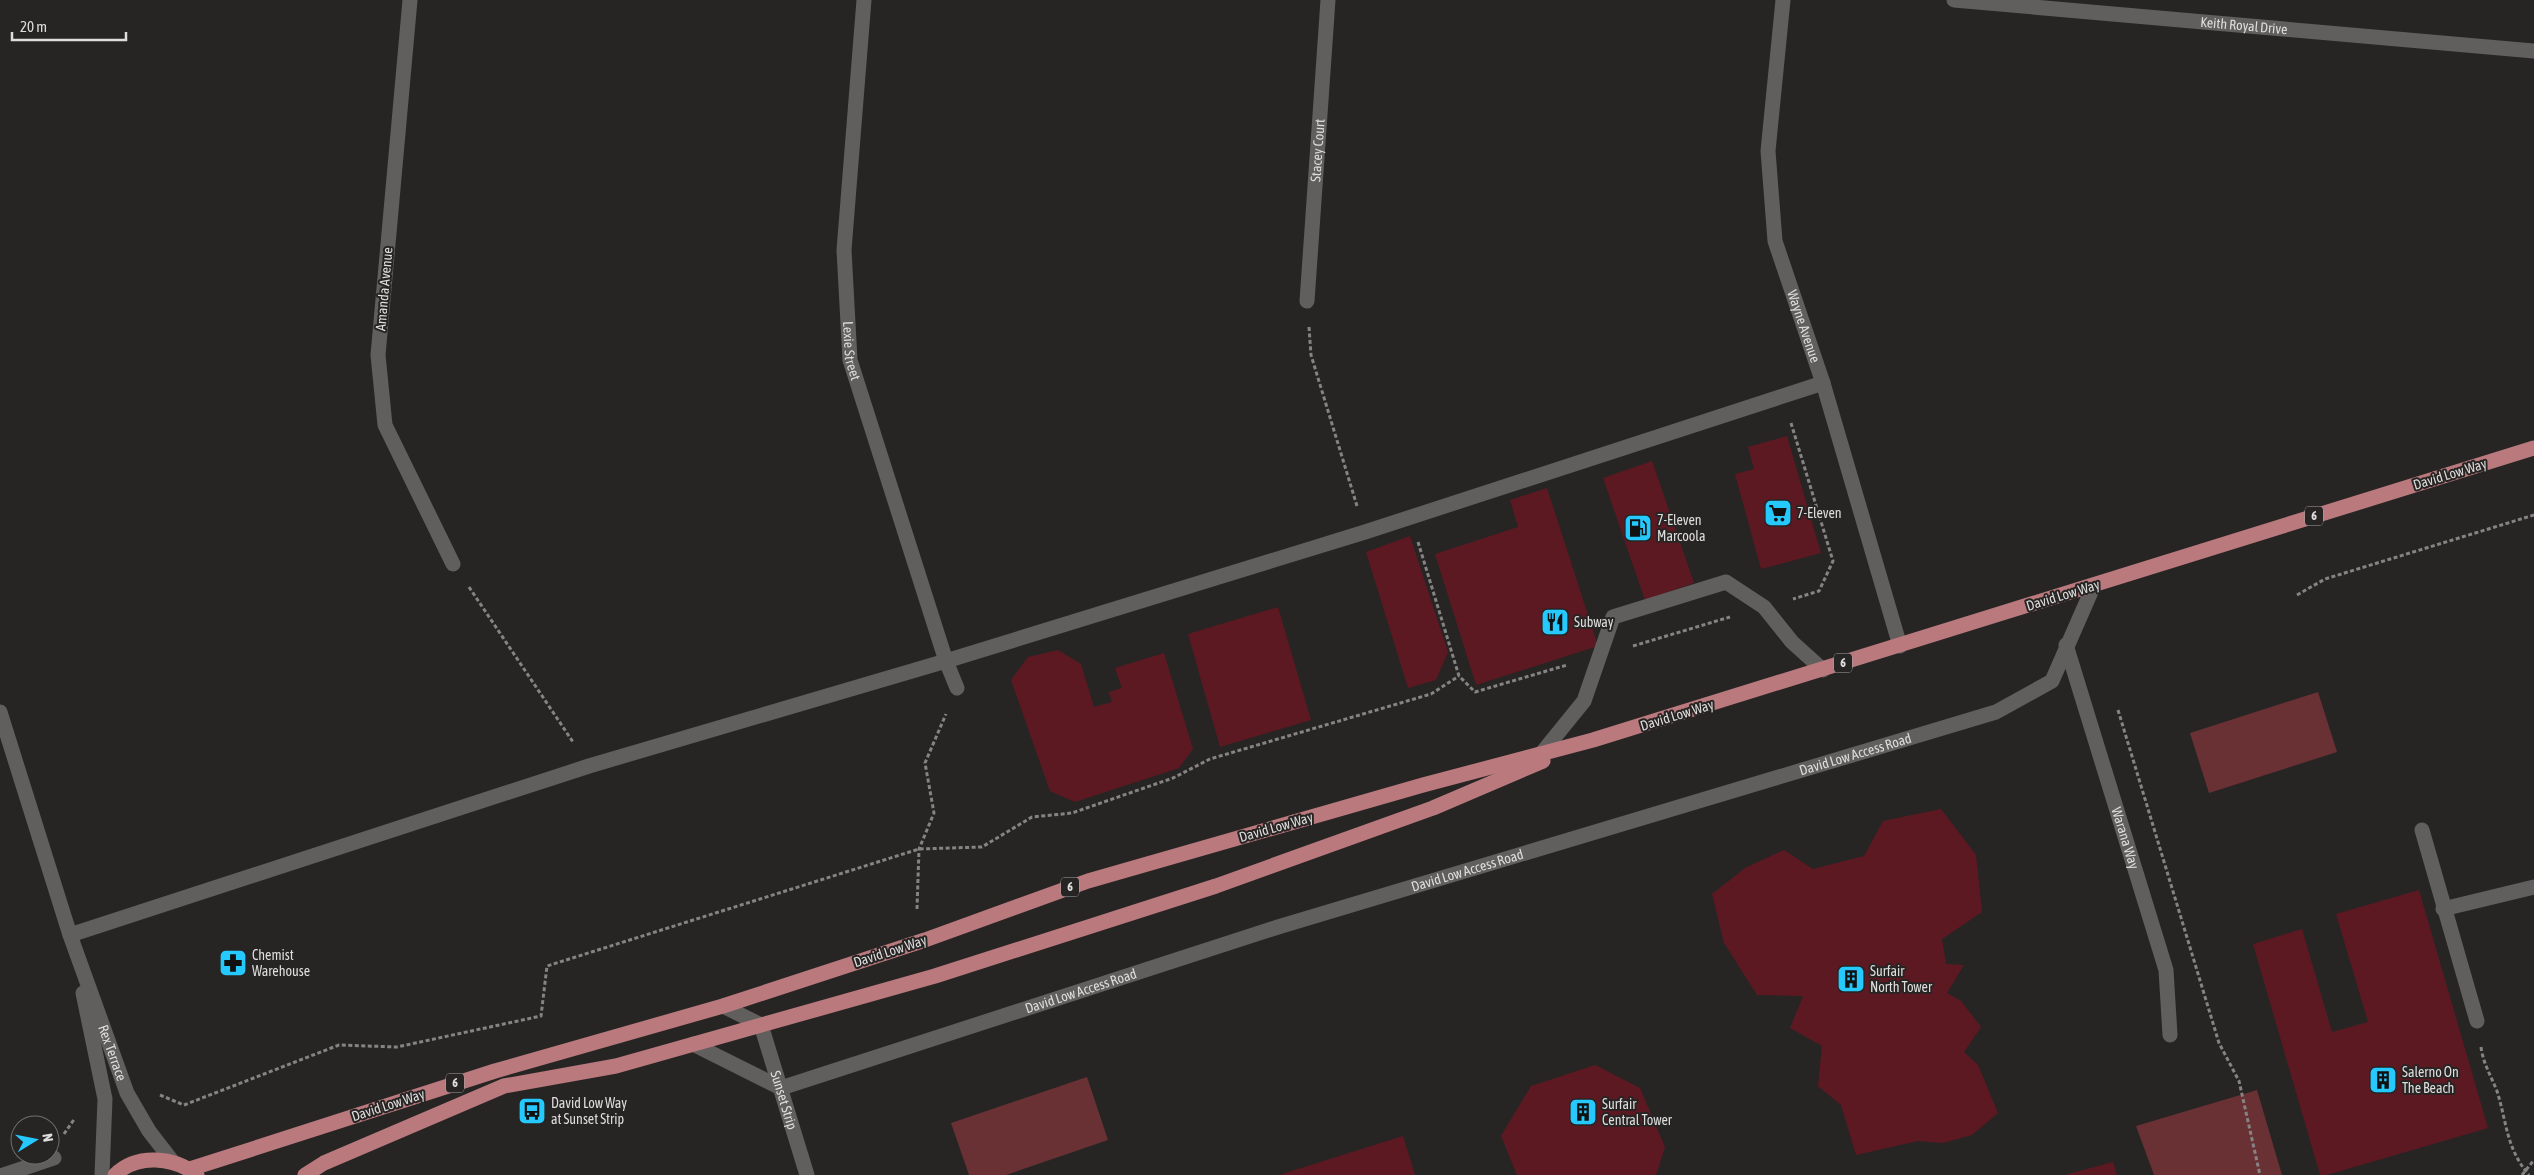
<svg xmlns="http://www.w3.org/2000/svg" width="2534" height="1175" viewBox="0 0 2534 1175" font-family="'Asap Condensed',sans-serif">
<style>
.green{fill:#6a3135}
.building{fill:#5d1922}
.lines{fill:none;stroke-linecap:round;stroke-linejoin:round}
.path{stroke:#858383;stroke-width:3;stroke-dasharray:4 2.5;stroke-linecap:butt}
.lane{stroke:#615e5e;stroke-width:15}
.street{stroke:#615e5e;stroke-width:15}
.primary{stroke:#ba797d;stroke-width:15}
.labels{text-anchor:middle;stroke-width:4;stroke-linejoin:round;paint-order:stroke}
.shield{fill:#272424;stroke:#a7a5a5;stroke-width:1}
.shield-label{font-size:12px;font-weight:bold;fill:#dedcdc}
.street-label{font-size:14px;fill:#dedcdc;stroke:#272424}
.poi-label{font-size:14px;fill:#dedcdc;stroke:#272424;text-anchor:start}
</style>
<rect width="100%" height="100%" fill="#272424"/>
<!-- green -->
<g class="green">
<polygon points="2318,692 2337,752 2209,793 2190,733"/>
<polygon points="1087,1077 1108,1140 1006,1175 969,1175 951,1123"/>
<polygon points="2257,1090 2282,1175 2154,1175 2136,1126"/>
</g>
<!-- building -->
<g class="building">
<polygon points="1787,436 1821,553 1761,569 1735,474 1754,469 1748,447"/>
<polygon points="1652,461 1694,583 1645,600 1603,478"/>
<polygon points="1547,488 1598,646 1476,685 1435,554 1518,527 1510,500"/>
<polygon points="1410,536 1448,652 1436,680 1408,688 1366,552"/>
<polygon points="1278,607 1311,720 1220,747 1188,634"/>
<polygon points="1058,650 1081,664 1094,707 1112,702 1109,692 1122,688 1115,668 1164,653 1193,749 1179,768 1075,802 1050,791 1011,680 1028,657"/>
<polygon points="1941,809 1976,855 1982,912 1942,939 1946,964 1964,965 1947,993 1961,1001 1981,1027 1964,1052 1978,1065 1998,1113 1972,1135 1943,1143 1918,1141 1856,1155 1841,1105 1818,1086 1822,1046 1790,1028 1803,996 1757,995 1724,943 1712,894 1745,868 1784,850 1813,869 1864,856 1883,821"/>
<polygon points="2419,890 2488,1128 2327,1175 2320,1175 2253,944 2302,929 2332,1032 2368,1022 2336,914"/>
<polygon points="1595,1065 1640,1088 1665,1147 1656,1175 1517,1175 1501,1136 1531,1086"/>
<polygon points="1403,1136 1415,1175 1279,1175"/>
<polygon points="2113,1162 2117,1175 2068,1175 2068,1174"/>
</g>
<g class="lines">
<!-- path -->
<g class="path">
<polyline points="1309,327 1311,355 1357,506"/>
<polyline points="1791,423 1833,561 1819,591 1793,599"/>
<polyline points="1418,542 1459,676 1475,692 1567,665"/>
<polyline points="469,587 573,742"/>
<polyline points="2297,595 2325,579 2534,515"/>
<polyline points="1633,646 1730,617"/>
<polyline points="2118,710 2219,1043 2239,1081 2260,1175"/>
<polyline points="917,909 919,849 934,813 925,763 946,714"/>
<path d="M2481,1047C2483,1063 2491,1076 2497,1091C2507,1123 2506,1148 2529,1175"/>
<polyline points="160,1095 184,1105 339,1045 397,1047 541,1016 547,966 919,849 982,847 1032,817 1072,813 1173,778 1210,759 1431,694 1459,676"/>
<polyline points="64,1134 75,1118"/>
<polyline points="2522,1175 2534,1160"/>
</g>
<!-- lane -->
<g class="lane">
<path id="s1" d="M2066,645L2166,970L2170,1035"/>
<polyline points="1541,754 1584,701 1613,617 1726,582 1764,607 1792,642 1823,670"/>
<polyline points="70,935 589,766 946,661 1365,532 1823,383"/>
<path id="s2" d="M781,1088L1278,927L1996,712L2052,681L2094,585"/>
<polyline points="3,1175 54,1158"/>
</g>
<!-- street -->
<g class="street">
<polyline points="410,0 378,355 385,425 453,564"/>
<path id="s3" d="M864,0L844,250L850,360L946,661L957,688"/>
<path id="s4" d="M1783,0L1768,151L1775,241L1823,383L1900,646"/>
<path id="s5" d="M1954,0L2534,51"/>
<path id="s6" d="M1307,301L1328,0"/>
<path id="s7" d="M0,712L70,935L127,1093L149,1131L173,1162"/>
<polyline points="2422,830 2477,1021"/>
<polyline points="2443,909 2534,887"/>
<polyline points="83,993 105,1099 102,1175"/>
<path id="s8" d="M723,1006L761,1025L807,1175"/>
<polyline points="693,1044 781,1088"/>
</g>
<!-- primary -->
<g class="primary">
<polyline points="190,1169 495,1071 723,1006 925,940 1088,881 1423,785 1593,740 2534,448"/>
<path d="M115,1175C137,1153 174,1157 197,1175"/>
<polyline points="305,1175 324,1163 504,1086 616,1066 935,976 1216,886 1433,808 1543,761"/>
</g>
</g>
<!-- icons -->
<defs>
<symbol id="supermarket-square" viewBox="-11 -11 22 22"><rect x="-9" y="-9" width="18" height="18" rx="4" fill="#25c9fe" stroke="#272424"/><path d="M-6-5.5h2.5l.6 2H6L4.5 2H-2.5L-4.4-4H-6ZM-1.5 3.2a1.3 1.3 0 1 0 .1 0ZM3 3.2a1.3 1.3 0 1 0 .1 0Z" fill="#111"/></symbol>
<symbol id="fuel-square" viewBox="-11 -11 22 22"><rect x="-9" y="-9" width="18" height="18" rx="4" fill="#25c9fe" stroke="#272424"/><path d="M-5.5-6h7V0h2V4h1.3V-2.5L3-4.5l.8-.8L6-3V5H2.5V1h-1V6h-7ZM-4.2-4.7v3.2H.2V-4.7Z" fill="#111"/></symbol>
<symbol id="restaurant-square" viewBox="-11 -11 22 22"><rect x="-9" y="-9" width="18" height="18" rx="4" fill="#25c9fe" stroke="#272424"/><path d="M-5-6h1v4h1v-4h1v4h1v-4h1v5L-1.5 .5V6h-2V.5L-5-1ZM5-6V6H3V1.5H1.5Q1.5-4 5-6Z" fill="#111"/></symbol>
<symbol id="pharmacy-square" viewBox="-11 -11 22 22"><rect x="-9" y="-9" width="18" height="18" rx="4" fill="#25c9fe" stroke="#272424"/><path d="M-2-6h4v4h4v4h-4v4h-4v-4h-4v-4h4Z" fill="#111"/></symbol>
<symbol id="building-square" viewBox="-11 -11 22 22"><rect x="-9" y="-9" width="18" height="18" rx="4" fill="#25c9fe" stroke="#272424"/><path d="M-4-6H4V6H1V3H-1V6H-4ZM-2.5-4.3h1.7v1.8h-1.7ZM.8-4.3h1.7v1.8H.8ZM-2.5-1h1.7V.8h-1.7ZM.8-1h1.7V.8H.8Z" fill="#111"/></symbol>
<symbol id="bus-square" viewBox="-11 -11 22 22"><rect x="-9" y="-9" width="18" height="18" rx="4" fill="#25c9fe" stroke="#272424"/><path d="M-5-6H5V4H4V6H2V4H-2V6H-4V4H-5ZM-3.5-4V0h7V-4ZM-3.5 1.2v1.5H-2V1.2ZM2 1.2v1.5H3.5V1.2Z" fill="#111"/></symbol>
</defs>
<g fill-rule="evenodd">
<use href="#supermarket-square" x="1762" y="497" width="32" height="32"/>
<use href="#fuel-square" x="1622" y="512" width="32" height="32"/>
<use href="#restaurant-square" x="1539" y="606" width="32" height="32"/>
<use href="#pharmacy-square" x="217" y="947" width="32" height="32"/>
<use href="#building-square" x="1835" y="963" width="32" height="32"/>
<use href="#building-square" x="2367" y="1064" width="32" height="32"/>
<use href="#bus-square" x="516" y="1095" width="32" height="32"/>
<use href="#building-square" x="1567" y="1096" width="32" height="32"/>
</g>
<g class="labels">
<!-- shield labels -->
<g class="shield">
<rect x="2305" y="506.5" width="18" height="19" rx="4"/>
<rect x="1834" y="653.5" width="18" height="19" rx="4"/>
<rect x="1061" y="877.5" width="18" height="19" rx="4"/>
<rect x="446" y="1073.5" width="18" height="19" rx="4"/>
</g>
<g class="shield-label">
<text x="2314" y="520">6</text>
<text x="1843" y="667">6</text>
<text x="1070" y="891">6</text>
<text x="455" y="1087">6</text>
</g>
<!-- street labels -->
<g class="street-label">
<text dy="5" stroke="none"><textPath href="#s5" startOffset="291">Keith Royal Drive</textPath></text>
<text dy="5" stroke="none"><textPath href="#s6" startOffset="151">Stacey Court</textPath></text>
<text transform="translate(384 289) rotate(-85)" y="5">Amanda Avenue</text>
<text dy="5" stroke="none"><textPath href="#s4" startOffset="332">Wayne Avenue</textPath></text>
<text dy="5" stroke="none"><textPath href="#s3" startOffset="352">Lexie Street</textPath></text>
<text transform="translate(2450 474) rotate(-17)" y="5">David Low Way</text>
<text transform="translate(2063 595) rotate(-17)" y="5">David Low Way</text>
<text transform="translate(1677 715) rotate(-17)" y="5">David Low Way</text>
<text dy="5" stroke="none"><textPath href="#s2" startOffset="1125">David Low Access Road</textPath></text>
<text transform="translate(1276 827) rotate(-16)" y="5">David Low Way</text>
<text dy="5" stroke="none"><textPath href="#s1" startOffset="202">Warana Way</textPath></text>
<text dy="5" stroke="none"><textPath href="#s2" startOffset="720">David Low Access Road</textPath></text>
<text transform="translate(890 951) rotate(-18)" y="5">David Low Way</text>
<text dy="5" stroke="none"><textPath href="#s2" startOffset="315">David Low Access Road</textPath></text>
<text dy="5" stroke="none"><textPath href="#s7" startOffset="359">Rex Terrace</textPath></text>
<text dy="5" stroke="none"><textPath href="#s8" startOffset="121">Sunset Strip</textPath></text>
<text transform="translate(388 1105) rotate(-18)" y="5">David Low Way</text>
</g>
<!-- poi labels -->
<g class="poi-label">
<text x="1797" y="518">7-Eleven</text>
<text x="1657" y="525">7-Eleven<tspan x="1657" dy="16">Marcoola</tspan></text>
<text x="1574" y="627">Subway</text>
<text x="252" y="960">Chemist<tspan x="252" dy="16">Warehouse</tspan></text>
<text x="1870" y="976">Surfair<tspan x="1870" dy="16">North Tower</tspan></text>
<text x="2402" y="1077">Salerno On<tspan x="2402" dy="16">The Beach</tspan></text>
<text x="551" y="1108">David Low Way<tspan x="551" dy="16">at Sunset Strip</tspan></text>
<text x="1602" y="1109">Surfair<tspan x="1602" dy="16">Central Tower</tspan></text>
</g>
</g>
<!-- north arrow -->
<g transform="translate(35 1140) rotate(80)"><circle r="24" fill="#272424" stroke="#706e6e"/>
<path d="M0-4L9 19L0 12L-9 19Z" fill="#25c9fe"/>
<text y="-8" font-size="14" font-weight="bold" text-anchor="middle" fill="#dedcdc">N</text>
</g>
<!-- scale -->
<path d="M12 32v8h114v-8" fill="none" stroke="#dedcdc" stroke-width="2.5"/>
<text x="20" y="32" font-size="15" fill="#dedcdc" stroke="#272424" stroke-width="4" paint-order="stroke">20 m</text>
</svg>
